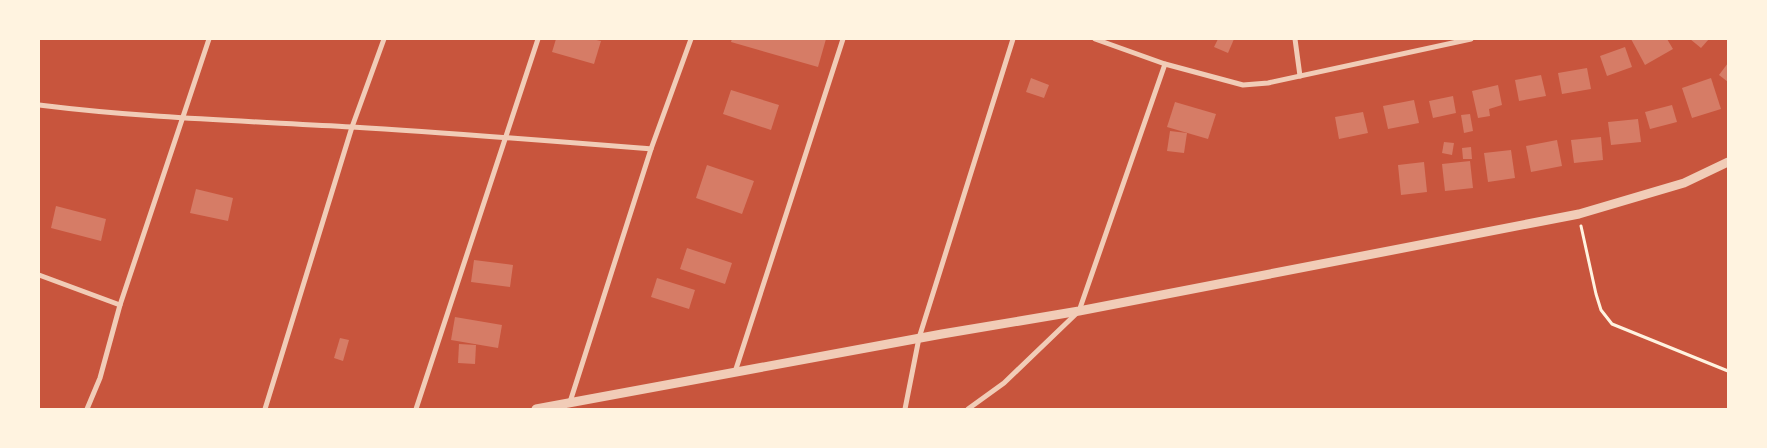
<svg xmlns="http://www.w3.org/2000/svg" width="1767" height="448" viewBox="0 0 1767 448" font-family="Overpass,sans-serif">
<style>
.building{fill:#d67c66}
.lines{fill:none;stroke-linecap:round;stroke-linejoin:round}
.path{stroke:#fff3e0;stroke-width:3}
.minor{stroke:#f1ccb7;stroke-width:5}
.tertiary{stroke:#f1ccb7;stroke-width:9}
</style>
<rect width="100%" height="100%" fill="#c8553d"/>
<!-- building -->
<g class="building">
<polygon points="556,39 592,39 601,41 594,64 552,52"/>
<polygon points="732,39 826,39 818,67 731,42"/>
<polygon points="1218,39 1234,39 1228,53 1214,47"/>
<polygon points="1631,39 1667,39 1673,49 1645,65"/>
<polygon points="1690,39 1709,39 1701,48"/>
<polygon points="1625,47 1632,67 1607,76 1600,56"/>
<polygon points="1728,63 1728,82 1719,75"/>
<polygon points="1587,68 1591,89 1562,94 1558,73"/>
<polygon points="1541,75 1546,96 1519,101 1515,80"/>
<polygon points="1031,78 1049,85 1044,98 1026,92"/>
<polygon points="1711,78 1721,109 1692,118 1682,88"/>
<polygon points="1498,85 1502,105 1489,109 1490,116 1478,118 1472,91"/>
<polygon points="731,90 779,105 771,130 723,114"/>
<polygon points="1453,96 1456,113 1433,118 1429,101"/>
<polygon points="1414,100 1419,123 1388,129 1383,106"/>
<polygon points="1175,102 1216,114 1208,139 1167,127"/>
<polygon points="1672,105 1677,122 1650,129 1645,112"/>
<polygon points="1363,112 1368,133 1339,139 1335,117"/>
<polygon points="1470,114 1473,131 1464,133 1461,115"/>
<polygon points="1638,119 1641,142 1611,145 1608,122"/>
<polygon points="1170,131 1187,133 1184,153 1167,151"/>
<polygon points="1601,137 1603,160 1574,163 1571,140"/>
<polygon points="1557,140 1562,166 1531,172 1526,146"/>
<polygon points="1444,142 1454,143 1452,155 1442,153"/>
<polygon points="1471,147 1472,159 1463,159 1462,148"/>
<polygon points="1511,150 1515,178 1488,182 1484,153"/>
<polygon points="1470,161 1473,188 1445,191 1442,164"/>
<polygon points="1424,162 1427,192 1401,195 1398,165"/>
<polygon points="707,165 754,181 742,214 696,198"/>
<polygon points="196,189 233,198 228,221 190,213"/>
<polygon points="56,206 106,219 101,241 51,228"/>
<polygon points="687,248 732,263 725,284 680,269"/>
<polygon points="474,260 513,265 510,287 471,282"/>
<polygon points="657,278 695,290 689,309 651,297"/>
<polygon points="455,317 502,325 498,348 451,340"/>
<polygon points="340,338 349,340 343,361 334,358"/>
<polygon points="459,344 476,345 475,364 458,363"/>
</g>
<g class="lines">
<!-- path -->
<polyline class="path" points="1581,226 1596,294 1601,310 1612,324 1728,371"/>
<!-- minor -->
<g class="minor">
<polyline points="1095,39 1165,64 1243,85 1268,83 1471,39"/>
<polyline points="1295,39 1300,76"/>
<path d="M39,105C143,118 247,121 352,127C452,133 551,141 651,149"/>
<polyline points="39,275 120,305"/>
<polyline points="735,372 843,39"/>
<polyline points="570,402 651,149 691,39"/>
<polyline points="87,409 100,378 120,305 209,39"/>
<polyline points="265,409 352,127 384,39"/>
<polyline points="416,409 538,39"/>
<polyline points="905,409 919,338 1013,39"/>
<polyline points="968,409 1004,383 1079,311 1165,64"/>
</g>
<!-- tertiary -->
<polyline class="tertiary" points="536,409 942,334 1079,311 1579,214 1684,183 1728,162"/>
</g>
<!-- border -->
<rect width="1767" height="448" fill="none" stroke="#fff3e0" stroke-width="80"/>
</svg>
